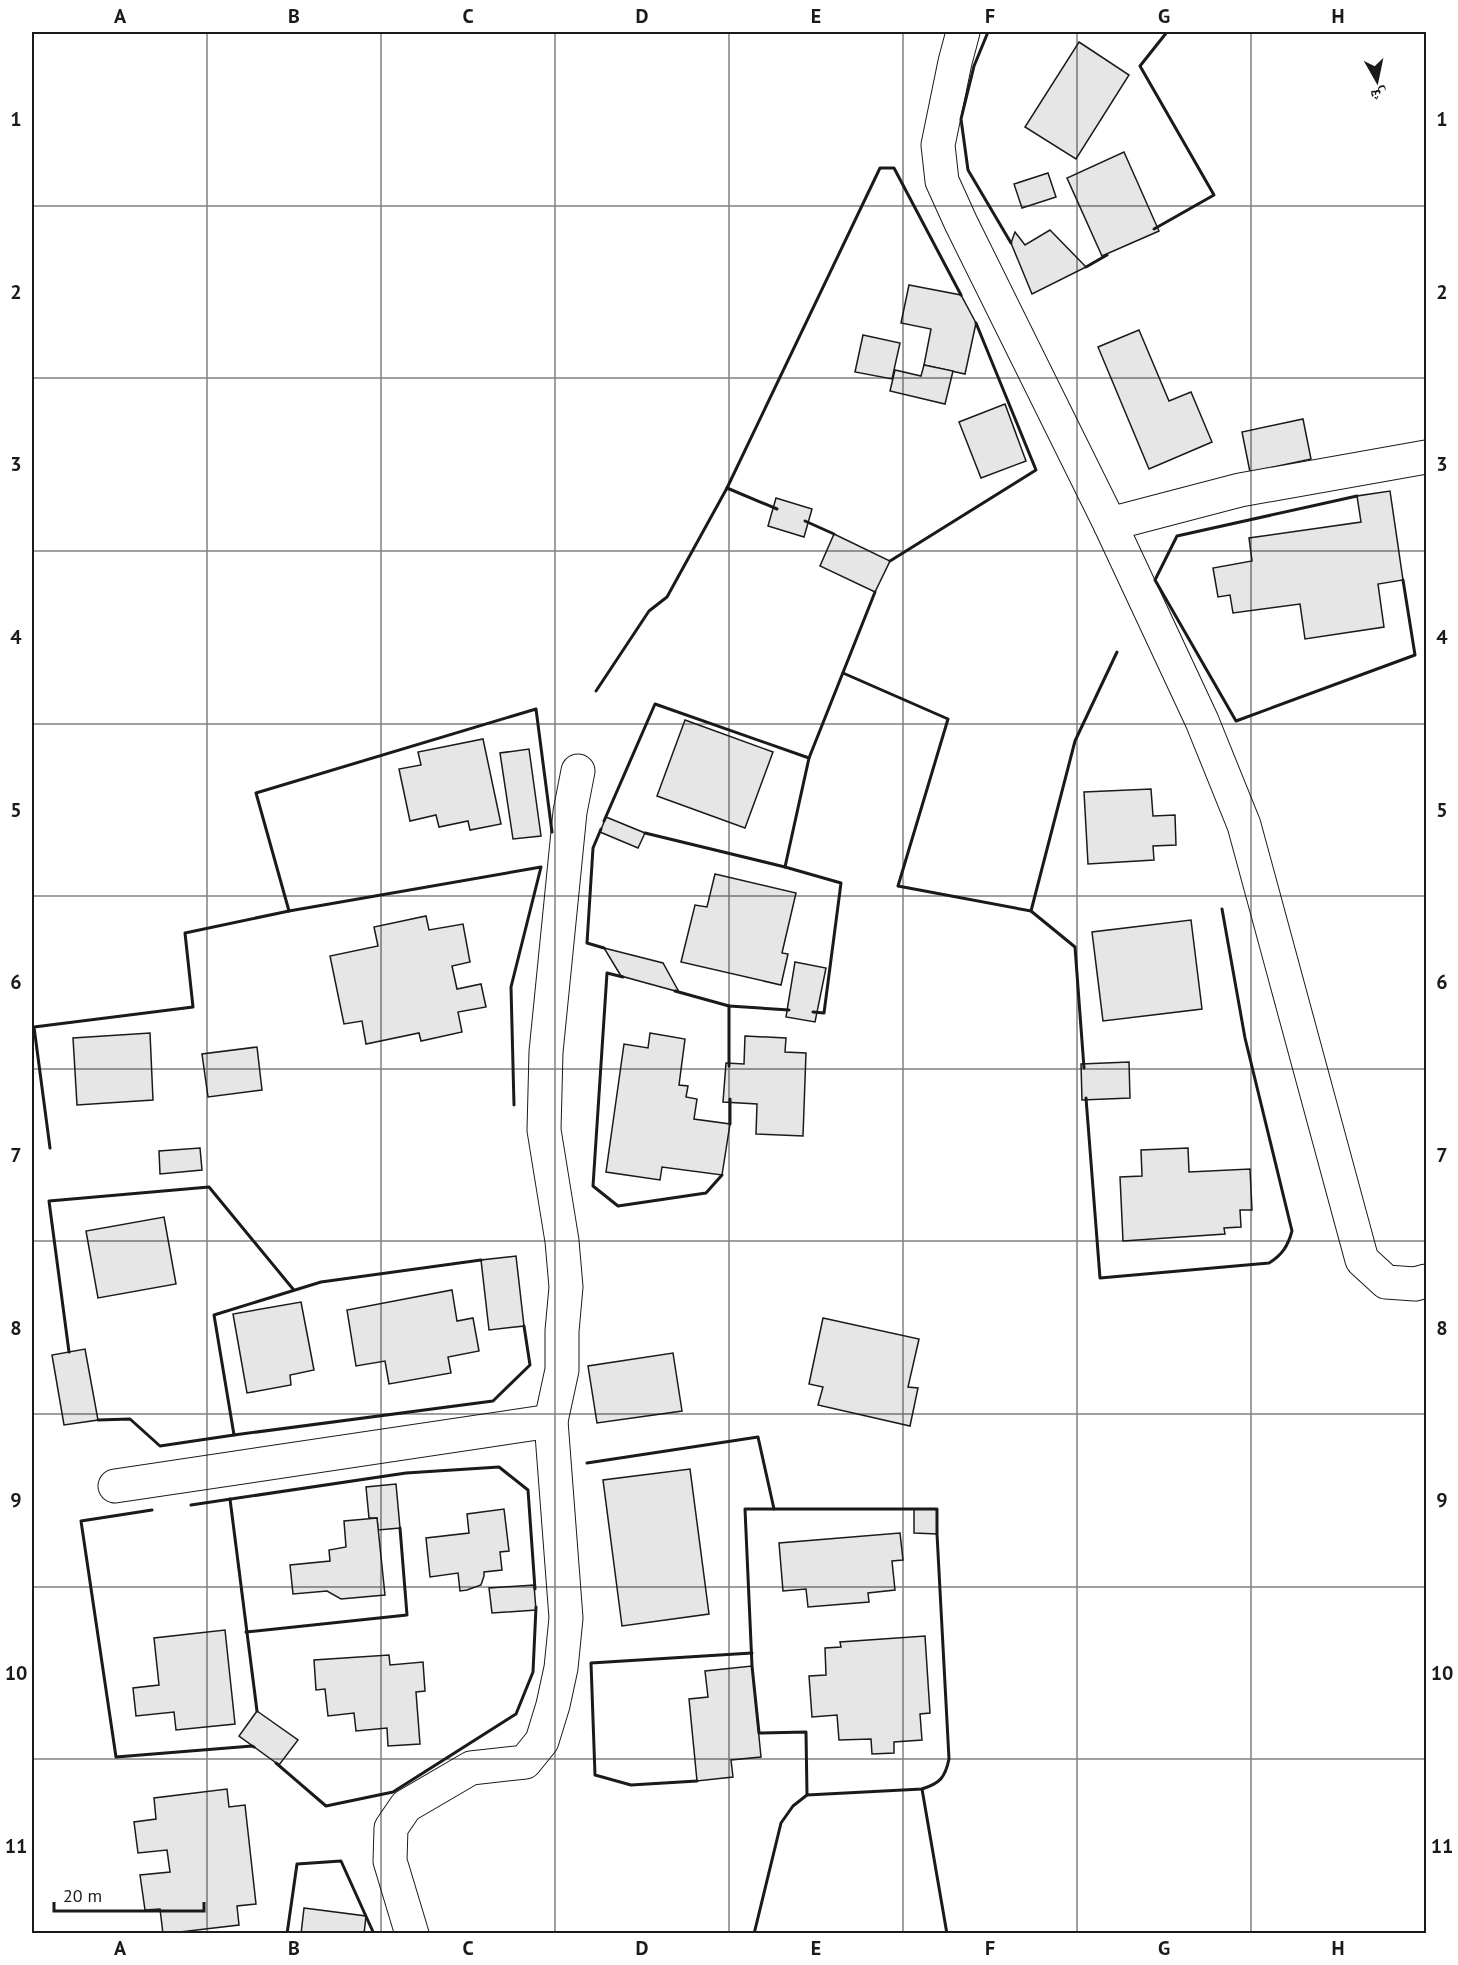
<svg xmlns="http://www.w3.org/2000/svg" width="1458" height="1965" viewBox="0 0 1458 1965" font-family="'PT Sans','Noto Naskh Arabic',sans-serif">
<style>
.building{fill:#e6e6e6;stroke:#1a1a1a;stroke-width:1.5}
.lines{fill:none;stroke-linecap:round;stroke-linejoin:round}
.minor-casing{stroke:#1a1a1a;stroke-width:35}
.minor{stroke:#fff;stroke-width:33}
.wall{stroke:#1a1a1a;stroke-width:3}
.grid{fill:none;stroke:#1a1a1a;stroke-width:1.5;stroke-opacity:0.55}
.neatline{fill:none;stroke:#1a1a1a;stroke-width:2}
.grid-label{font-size:20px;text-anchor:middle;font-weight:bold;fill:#1a1a1a}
</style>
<rect width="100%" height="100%" fill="#fff"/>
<!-- building -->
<g class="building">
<polygon points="1079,42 1129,75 1076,159 1025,127"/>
<polygon points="1124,152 1159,231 1102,256 1067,178"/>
<polygon points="1048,173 1056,197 1022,208 1014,184"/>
<polygon points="1050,230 1086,267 1032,294 1011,243 1015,232 1025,245"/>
<polygon points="909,285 961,295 976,323 965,374 924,365 931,329 901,323"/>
<polygon points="1139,330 1169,401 1191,392 1212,442 1149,469 1098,347"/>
<polygon points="863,335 900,343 892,379 855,372"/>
<polygon points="924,365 953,371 945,404 890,391 895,370 921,376"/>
<polygon points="1005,404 1026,461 981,478 959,422"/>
<polygon points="1303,419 1311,459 1250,472 1242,432"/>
<polygon points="1390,491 1403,580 1378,584 1384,627 1305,639 1300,604 1233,613 1230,595 1218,597 1213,568 1252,561 1249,538 1361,522 1357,496"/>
<polygon points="776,498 812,509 804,537 768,526"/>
<polygon points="834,534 890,561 875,592 820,566"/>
<polygon points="685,720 773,752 745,828 657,796"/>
<polygon points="483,739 501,824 470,830 468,821 439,827 436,815 410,821 399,769 421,765 418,752"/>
<polygon points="529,749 541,836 513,839 500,753"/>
<polygon points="1151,789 1153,816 1175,815 1176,845 1153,846 1154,860 1088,864 1084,792"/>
<polygon points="606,817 645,833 638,848 600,832"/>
<polygon points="715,874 796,893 782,953 788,954 781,985 681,962 695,905 707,907"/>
<polygon points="426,916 429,930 463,924 470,962 452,966 457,989 481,984 486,1007 458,1012 462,1032 421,1041 419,1033 366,1044 362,1021 344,1024 330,956 378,946 374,927"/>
<polygon points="1191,920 1202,1009 1103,1021 1092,932"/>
<polygon points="604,948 663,963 679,992 621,976"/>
<polygon points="795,962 826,968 815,1022 786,1017"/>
<polygon points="150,1033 153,1100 77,1105 73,1038"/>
<polygon points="650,1033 685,1039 679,1085 688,1086 686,1097 697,1099 694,1119 730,1124 722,1175 662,1167 660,1180 606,1172 624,1044 648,1048"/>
<polygon points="745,1036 786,1038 785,1052 806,1053 803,1136 756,1134 757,1104 723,1102 726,1063 744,1064"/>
<polygon points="257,1047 262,1090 208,1097 202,1054"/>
<polygon points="1129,1062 1130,1098 1082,1100 1081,1064"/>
<polygon points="200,1148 202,1170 160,1174 159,1151"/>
<polygon points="1188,1148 1189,1172 1250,1169 1252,1210 1240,1210 1241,1227 1224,1228 1225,1234 1123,1241 1120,1177 1142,1176 1141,1150"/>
<polygon points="164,1217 176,1284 98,1298 86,1231"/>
<polygon points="516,1256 524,1326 489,1330 481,1260"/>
<polygon points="452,1290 457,1321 473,1318 479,1351 448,1357 451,1373 389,1384 385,1361 356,1366 347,1310"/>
<polygon points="301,1302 314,1370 290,1375 291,1385 247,1393 233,1314"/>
<polygon points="823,1318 919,1339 908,1387 918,1388 910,1426 818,1405 823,1387 809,1384"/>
<polygon points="85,1349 98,1420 64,1425 52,1355"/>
<polygon points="673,1353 682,1411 597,1423 588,1366"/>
<polygon points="690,1469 709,1614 622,1626 603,1480"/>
<polygon points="396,1484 400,1528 378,1530 377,1518 369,1518 366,1487"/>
<polygon points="504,1509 509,1551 500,1552 502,1570 484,1572 484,1576 481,1585 467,1590 460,1591 458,1573 430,1577 426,1538 469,1533 467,1514"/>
<polygon points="914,1509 937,1509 937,1534 914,1533"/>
<polygon points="377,1518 385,1595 341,1599 327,1591 293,1594 290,1565 330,1561 329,1550 346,1547 344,1521"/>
<polygon points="900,1533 903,1560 892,1561 895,1590 868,1593 869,1602 808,1607 806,1589 783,1591 779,1543"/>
<polygon points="534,1585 536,1610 492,1613 489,1588"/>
<polygon points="225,1630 235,1724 176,1730 174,1712 136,1716 133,1688 159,1685 154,1638"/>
<polygon points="925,1636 930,1713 920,1714 922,1740 894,1742 894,1753 872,1754 871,1739 839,1740 837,1715 812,1717 809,1676 826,1675 825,1648 841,1647 840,1642"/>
<polygon points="389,1655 390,1665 423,1662 425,1691 416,1692 420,1744 388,1746 387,1728 356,1731 354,1713 328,1716 325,1689 316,1690 314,1660"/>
<polygon points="752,1666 761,1757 731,1760 733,1777 697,1781 689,1699 708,1697 705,1671"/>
<polygon points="257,1711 298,1740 279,1765 239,1736"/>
<polygon points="227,1789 229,1807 245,1805 256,1904 237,1906 239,1925 163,1934 160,1909 145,1910 140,1875 170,1872 167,1850 138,1853 134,1822 156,1819 154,1798"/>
<polygon points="304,1908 366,1916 364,1934 301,1934"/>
</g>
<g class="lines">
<defs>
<g id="minor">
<polyline points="963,32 955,62 938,145 942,181 961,223 1110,524 1202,721 1244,825 1362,1260 1386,1282 1415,1284 1426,1281"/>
<polyline points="1110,524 1240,490 1426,457"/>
<polyline points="115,1486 551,1421"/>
<polyline points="412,1934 390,1861 391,1828 406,1806 471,1768 525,1762 542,1741 553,1705 561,1668 566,1618 551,1421 562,1370 562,1331 566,1287 562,1241 544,1130 546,1052 570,812 578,771"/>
</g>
</defs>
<!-- minor casing -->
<use href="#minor" class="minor-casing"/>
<!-- minor -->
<use href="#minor" class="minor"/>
<!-- wall -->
<g class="wall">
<polyline points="988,32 974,66 961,119 968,170 1011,243"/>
<polyline points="1154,229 1214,195 1140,66 1167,32"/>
<polyline points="1086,267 1107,255"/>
<polyline points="727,488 880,168 894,168 961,295"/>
<polyline points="1357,496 1177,536 1155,580 1236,721 1415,655 1403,580"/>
<polyline points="805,521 834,534"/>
<polyline points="890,561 1036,470 976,323"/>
<polyline points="843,673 948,719 898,886 1031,911 1075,947 1084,1068"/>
<polyline points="596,691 649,611 667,597 727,488 777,509"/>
<polyline points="809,758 875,592"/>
<polyline points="604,821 655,704 809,758 785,867 645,833"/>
<polyline points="601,829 593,848 587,943 604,948"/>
<polyline points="785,867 841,883 824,1013 813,1012"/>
<polyline points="1031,911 1075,741 1117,652"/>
<polyline points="623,977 607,973 593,1186 618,1206 706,1193 722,1175"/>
<polyline points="675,991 729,1006 729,1066"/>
<polyline points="729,1006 789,1010"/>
<path d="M1086,1098L1100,1278L1269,1263C1282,1255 1288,1246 1292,1231L1245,1038L1222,909"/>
<polyline points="730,1099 730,1124"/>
<polyline points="514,1105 511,987 541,867 289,911 256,793 536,709 552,832"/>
<polyline points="50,1148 34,1027 193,1007 185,933 289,911"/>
<polyline points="481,1260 321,1282 214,1315 234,1435 493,1401 530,1365 524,1326"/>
<polyline points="69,1352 49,1201 209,1187 293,1289"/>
<polyline points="98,1420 130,1419 160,1446 234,1435"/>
<polyline points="587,1463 758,1437 774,1509"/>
<polyline points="230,1499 257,1711"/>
<polyline points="191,1505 406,1473 499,1467 528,1490 535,1589"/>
<path d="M745,1509H937V1534L949,1759C945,1778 940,1783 922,1789L807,1795L806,1732L759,1733L752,1666Z"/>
<polyline points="152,1510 81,1521 116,1757 252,1746 254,1747"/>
<polyline points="246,1632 407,1615 400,1528"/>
<polyline points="276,1763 326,1806 393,1792 516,1714 533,1672 536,1607"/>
<polyline points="697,1781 631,1785 595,1775 591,1663 752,1653"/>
<polyline points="922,1789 947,1934"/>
<polyline points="287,1934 297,1864 341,1861 374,1934"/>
<polyline points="754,1934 781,1823 793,1806 807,1795"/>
</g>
</g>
<!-- grid -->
<path class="grid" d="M207,32V1934M381,32V1934M555,32V1934M729,32V1934M903,32V1934M1077,32V1934M1251,32V1934M32,206H1426M32,378H1426M32,551H1426M32,724H1426M32,896H1426M32,1069H1426M32,1241H1426M32,1414H1426M32,1587H1426M32,1759H1426"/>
<!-- border -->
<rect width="1458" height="1965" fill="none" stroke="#ffffff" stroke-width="66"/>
<!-- north arrow -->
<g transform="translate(1377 81) rotate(171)" stroke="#ffffff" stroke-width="4.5" paint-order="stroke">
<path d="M0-4.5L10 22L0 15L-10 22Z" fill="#1a1a1a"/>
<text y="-9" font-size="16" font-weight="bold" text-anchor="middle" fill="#1a1a1a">ش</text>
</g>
<!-- scale -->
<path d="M54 1902v9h150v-9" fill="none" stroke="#1a1a1a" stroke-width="3"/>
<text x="63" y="1902" font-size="18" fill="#1a1a1a" stroke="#ffffff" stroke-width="4.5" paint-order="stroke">20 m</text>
<rect x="33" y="33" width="1392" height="1899" class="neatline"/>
<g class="grid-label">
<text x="120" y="23">A</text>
<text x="294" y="23">B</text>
<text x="468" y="23">C</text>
<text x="642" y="23">D</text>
<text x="816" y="23">E</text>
<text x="990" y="23">F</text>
<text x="1164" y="23">G</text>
<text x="1338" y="23">H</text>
<text x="16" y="126">1</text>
<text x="1442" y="126">1</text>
<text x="16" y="299">2</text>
<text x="1442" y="299">2</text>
<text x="16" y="471">3</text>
<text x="1442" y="471">3</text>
<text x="16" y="644">4</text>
<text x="1442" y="644">4</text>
<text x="16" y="817">5</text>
<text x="1442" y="817">5</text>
<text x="16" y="989">6</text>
<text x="1442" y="989">6</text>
<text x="16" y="1162">7</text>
<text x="1442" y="1162">7</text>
<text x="16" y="1335">8</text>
<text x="1442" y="1335">8</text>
<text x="16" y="1507">9</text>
<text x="1442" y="1507">9</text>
<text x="16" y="1680">10</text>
<text x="1442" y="1680">10</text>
<text x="16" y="1853">11</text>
<text x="1442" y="1853">11</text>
<text x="120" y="1955">A</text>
<text x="294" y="1955">B</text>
<text x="468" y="1955">C</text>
<text x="642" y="1955">D</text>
<text x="816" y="1955">E</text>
<text x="990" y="1955">F</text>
<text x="1164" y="1955">G</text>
<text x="1338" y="1955">H</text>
</g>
</svg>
